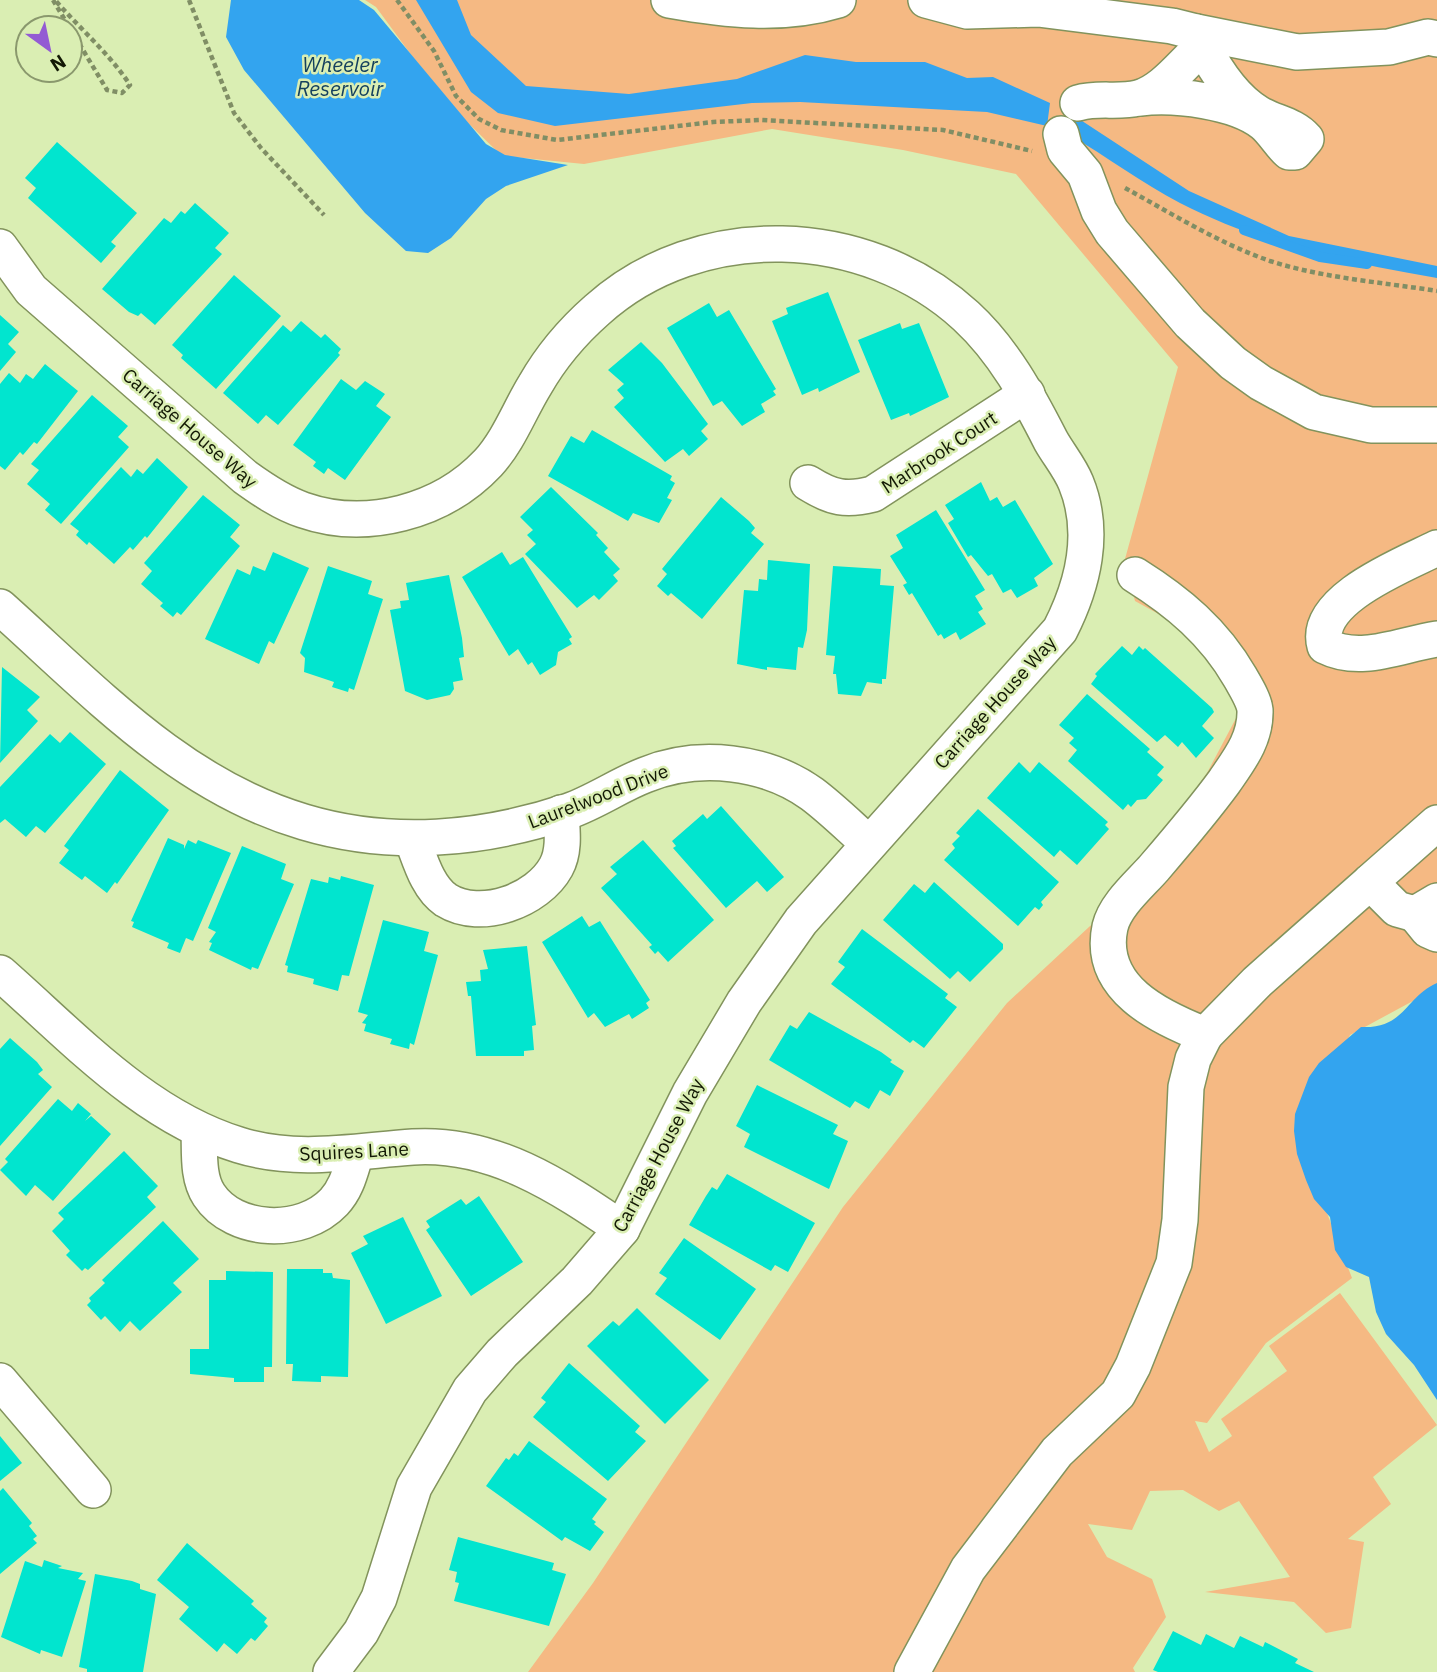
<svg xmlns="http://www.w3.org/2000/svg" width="1437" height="1672" viewBox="0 0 1437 1672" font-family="'IBM Plex Sans',sans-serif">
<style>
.green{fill:#f5b983}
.water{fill:#33a4ef}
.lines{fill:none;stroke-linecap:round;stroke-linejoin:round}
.stream{stroke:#33a4ef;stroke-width:10}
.building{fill:#01e5cf}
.minor-casing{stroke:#82935c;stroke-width:38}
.path{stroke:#808e65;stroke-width:4.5;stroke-dasharray:5 3.5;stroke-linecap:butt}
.minor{stroke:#fff;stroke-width:35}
.labels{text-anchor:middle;stroke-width:5;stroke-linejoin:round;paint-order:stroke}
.street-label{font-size:19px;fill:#121804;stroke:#daeeb3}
.water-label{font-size:21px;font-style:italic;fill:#14405e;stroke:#daeeb3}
</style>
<rect width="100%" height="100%" fill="#daeeb3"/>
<!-- green -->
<polygon class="green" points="365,0 1437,0 1437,988 1350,1035 1300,1143 1352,1278 1266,1343 1207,1423 1195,1421 1209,1452 1232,1436 1221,1419 1287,1371 1269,1346 1340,1293 1437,1425 1373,1477 1391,1504 1348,1539 1364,1542 1351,1628 1326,1633 1294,1602 1205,1592 1290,1577 1239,1501 1219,1511 1183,1490 1150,1491 1132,1530 1088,1524 1107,1557 1152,1579 1166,1617 1133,1668 1135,1672 528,1672 593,1583 843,1207 1007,1003 1117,901 1207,773 1243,705 1193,633 1135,601 1125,559 1178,367 1016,174 903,150 772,129 584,164 502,156 467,122 412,56 376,7"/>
<!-- water -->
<g class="water">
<polygon points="231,0 359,0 374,10 486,144 505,155 568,165 506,186 486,199 451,238 428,253 406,251 365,213 244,70 226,37"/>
<polygon points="416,0 457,0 471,35 526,86 629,94 737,79 805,55 856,62 925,62 967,78 993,77 1050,103 1047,126 987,112 800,102 752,103 555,126 498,113 471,92"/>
<path d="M1073,115L1189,191L1289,236L1437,266V278C1350,263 1259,244 1180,203C1142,183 1107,157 1070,135Z"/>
<path d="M1437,983V1400L1414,1365L1386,1334L1376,1312L1369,1277L1346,1267L1335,1250L1330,1217L1314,1199L1306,1180L1297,1154L1294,1131L1295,1114L1309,1077L1319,1063L1361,1027C1405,1029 1404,998 1437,983Z"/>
</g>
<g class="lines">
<!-- stream -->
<polyline class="stream" points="1244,230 1320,257 1367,264"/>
</g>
<!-- building -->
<g class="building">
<polygon points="57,142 137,213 111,242 116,246 101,263 28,198 36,188 25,178"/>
<polygon points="195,203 229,233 215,248 222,254 155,325 141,313 138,316 129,312 102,289 164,218 171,223 181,211 185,214"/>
<polygon points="234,275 281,316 216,389 181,358 183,355 172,345"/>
<polygon points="828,292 860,372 819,392 818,388 802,395 772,321 788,314 786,308"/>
<polygon points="709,303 717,317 729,310 776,389 773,391 776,395 761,404 765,412 742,426 722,401 713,406 667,328"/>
<polygon points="0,315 19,332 8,344 16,352 0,371"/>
<polygon points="301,321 321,338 325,334 341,349 338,353 340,355 278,425 266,415 258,424 223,393 283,325 291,332"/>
<polygon points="900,323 902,329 919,323 949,397 910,416 909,413 891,420 858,340"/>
<polygon points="641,342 662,363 708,424 701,431 708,439 689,456 683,449 665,462 614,407 624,398 617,390 624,384 608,370"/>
<polygon points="45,364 78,391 37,444 34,442 23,455 20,452 5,470 0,466 0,384 9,373 20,383 26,374 33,379"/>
<polygon points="341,379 356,390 365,381 385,394 376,406 391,417 345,480 328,468 324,474 313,466 316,462 293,445"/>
<polygon points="92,395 128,426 118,437 129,447 61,524 45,510 50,504 27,484 39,470 31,464"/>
<polygon points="592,430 672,476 670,480 675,483 667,498 672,500 659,523 633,513 628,521 548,476 571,436 584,443"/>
<polygon points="157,458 188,487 147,538 145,536 133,550 130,547 114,564 89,542 87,545 76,535 79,531 70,524 121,467 131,477 137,469 143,474"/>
<polygon points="981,482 990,501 997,497 1003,507 1015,500 1053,564 1034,578 1038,586 1017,598 1011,589 1003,593 992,574 988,576 971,555 968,557 948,523 954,519 945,505"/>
<polygon points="551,487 598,533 596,535 608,548 604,552 620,569 613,575 618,581 599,600 594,595 577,608 525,554 536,544 527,535 533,530 520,517"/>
<polygon points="203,495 240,525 230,537 240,546 181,615 177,612 173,617 160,606 163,603 141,584 152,571 144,563"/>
<polygon points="721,497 749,521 755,528 751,533 764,544 702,619 671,593 668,596 657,586 667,574 662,569"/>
<polygon points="936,510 985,590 975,596 983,609 978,612 986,624 960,640 956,632 944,639 941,634 938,636 912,593 909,595 903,585 907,583 890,556 903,548 896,535"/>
<polygon points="273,552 309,568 274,644 269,641 259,664 205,639 237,569 250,575 253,566 265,571"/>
<polygon points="502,552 510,565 523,557 572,637 569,639 572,644 558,652 556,665 540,675 532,662 528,665 518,649 509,656 462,577"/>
<polygon points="768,560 810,564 807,630 803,648 798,647 796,670 767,667 767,670 737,664 744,590 758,591 759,579 767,580"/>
<polygon points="328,566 372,581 368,594 383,599 354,690 349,688 348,692 332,687 334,682 304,672 305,658 300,653"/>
<polygon points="833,566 881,569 880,585 894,586 886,679 882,679 882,684 867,682 861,696 838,694 836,674 833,674 835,656 826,655"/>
<polygon points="449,575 462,638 464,657 459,658 463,680 453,682 454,689 450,695 427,700 405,691 390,610 401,608 400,601 409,600 406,583"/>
<polygon points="1122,646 1132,655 1139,646 1143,650 1145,648 1212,708 1214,712 1202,726 1214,738 1196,758 1182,742 1178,747 1165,735 1157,742 1091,684 1097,676 1095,674"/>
<polygon points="2,667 40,697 27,710 38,721 0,763"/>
<polygon points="1087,694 1150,749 1147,752 1164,767 1157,775 1163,780 1146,799 1137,800 1131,807 1128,804 1123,810 1068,761 1077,750 1069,743 1074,738 1059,725"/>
<polygon points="70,732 106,764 45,833 36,826 26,837 5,819 0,823 0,787 50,734 60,743"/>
<polygon points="1019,762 1030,773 1039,762 1108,822 1105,825 1109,829 1077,865 1060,850 1054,857 987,798"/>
<polygon points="120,770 169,810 117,884 115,882 107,893 85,876 82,880 59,863 69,850 64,846"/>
<polygon points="721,806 784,877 767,892 757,881 726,908 673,848 676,846 672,841 703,814 707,819"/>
<polygon points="978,809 1059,882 1041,902 1043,905 1039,910 1035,907 1018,926 944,860 955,848 952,844 960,836 956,833"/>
<polygon points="168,838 184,845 184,849 188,840 196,844 198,840 231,853 193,941 186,938 180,953 167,948 169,943 132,927 134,922 131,921"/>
<polygon points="643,840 714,920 668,962 658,951 655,954 649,947 652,945 601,888 617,874 610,867"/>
<polygon points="242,846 286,864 281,879 294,884 258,969 252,967 251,970 209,950 212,943 209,942 216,932 208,928"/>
<polygon points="341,876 374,885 349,976 342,975 338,991 313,984 314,979 287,972 288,966 285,965 311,879 328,883 329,877 340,880"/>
<polygon points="934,882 1003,944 1003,949 970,982 958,971 950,979 883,920 914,884 925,893"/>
<polygon points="582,916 589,927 600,921 650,1000 646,1003 649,1008 632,1019 629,1014 605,1027 594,1013 588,1018 542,942"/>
<polygon points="383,920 429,932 424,951 438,955 414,1045 410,1043 409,1049 390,1044 392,1039 364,1031 366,1024 362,1023 368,1015 358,1012"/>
<polygon points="862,929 948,994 945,998 957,1007 924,1048 913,1040 910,1043 831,984 845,967 838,962"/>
<polygon points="527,946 536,1025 532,1026 534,1050 524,1051 524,1056 476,1056 471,996 468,996 466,982 481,981 480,970 488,969 483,950"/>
<polygon points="809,1012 881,1052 892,1060 890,1062 904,1071 890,1096 880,1090 869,1109 855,1101 850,1108 769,1060 790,1025 797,1029"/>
<polygon points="10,1038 37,1062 43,1070 38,1074 52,1087 0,1146 0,1049"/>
<polygon points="757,1085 838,1125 833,1134 848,1141 829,1189 744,1147 750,1134 736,1126"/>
<polygon points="58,1099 72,1111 78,1103 91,1114 85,1121 91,1116 111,1134 53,1201 35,1185 26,1196 0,1170 8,1162 5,1159"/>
<polygon points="124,1151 158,1186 147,1197 156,1207 88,1270 85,1268 82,1271 66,1255 70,1251 52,1231 64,1219 58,1213"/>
<polygon points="727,1174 815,1223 788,1272 775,1265 771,1271 689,1225 706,1196 712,1187 717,1190"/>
<polygon points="479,1196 523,1262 471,1296 426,1230 430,1227 426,1221 461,1199 466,1205"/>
<polygon points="403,1217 442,1296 386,1324 351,1253 368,1244 363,1236"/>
<polygon points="163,1221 199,1259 173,1283 182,1292 140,1331 130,1321 120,1332 105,1316 101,1320 87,1305 91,1301 89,1298 105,1283 102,1280"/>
<polygon points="684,1238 756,1289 720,1340 655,1294 667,1278 659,1273"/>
<polygon points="287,1269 323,1269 323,1273 332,1273 333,1278 350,1280 348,1377 321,1376 321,1382 292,1381 293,1364 286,1364"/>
<polygon points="226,1271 273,1272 272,1367 264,1367 264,1382 234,1382 234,1378 190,1374 190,1349 209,1349 209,1280 226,1280"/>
<polygon points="637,1308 709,1380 665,1424 587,1346 613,1321 619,1326"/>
<polygon points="569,1363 640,1426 635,1432 646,1441 608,1481 533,1417 546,1402 541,1398"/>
<polygon points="0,1436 22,1463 0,1481"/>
<polygon points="529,1441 607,1499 592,1519 596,1522 594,1524 604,1532 590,1551 565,1537 562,1541 486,1486 506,1458 509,1460 514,1453 518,1456"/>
<polygon points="3,1488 32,1523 29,1526 37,1536 33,1539 37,1543 0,1574 0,1491"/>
<polygon points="458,1537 554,1563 552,1570 566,1574 549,1626 454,1601 459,1583 455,1582 457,1572 449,1570"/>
<polygon points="187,1543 254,1601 251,1604 267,1618 264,1622 268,1626 255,1641 251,1638 237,1654 224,1643 217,1652 179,1619 189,1607 157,1580"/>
<polygon points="44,1560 62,1566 58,1568 83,1573 78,1579 86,1581 62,1657 41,1650 40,1654 1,1637 25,1561 42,1567"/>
<polygon points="95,1574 132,1581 140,1584 140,1589 156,1594 143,1672 87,1672 87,1669 79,1667"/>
<polygon points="1173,1631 1201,1645 1206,1634 1234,1648 1240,1636 1263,1647 1265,1642 1298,1659 1295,1663 1314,1672 1158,1672 1153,1670"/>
</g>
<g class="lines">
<defs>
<g id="minor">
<path d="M669,0C726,10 782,17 838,0"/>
<path d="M926,0L967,11L1038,9L1172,26L1196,32L1202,38L1203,46C1184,62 1163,92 1138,98C1118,103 1098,97 1078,103"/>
<polyline points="1196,32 1297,52 1389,47 1428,37 1437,39"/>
<path d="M1140,98C1175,94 1235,101 1263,123C1273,131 1279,143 1289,152H1295L1306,139C1293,124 1274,123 1258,113C1233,98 1216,71 1203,46"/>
<polyline points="1061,134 1065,150 1085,174 1099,211 1112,232 1190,323 1233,363 1261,383 1314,412 1371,425 1437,425"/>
<path d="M0,247L31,290L245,477C263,490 282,503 303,510C366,532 442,512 488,463C509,440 519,411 535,385C551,357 572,332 597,310C699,218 866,224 966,316C1004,351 1028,396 1051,441C1059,455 1070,468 1076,483C1096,532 1083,585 1060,630L801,921L744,1002L690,1093L622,1229L577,1281L502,1353L470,1390L414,1487L379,1598L361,1632L331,1672"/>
<path d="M808,483C832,498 846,501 873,494L1027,394"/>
<path d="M1437,548C1403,565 1312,600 1325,646C1361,664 1399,645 1437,639"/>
<path d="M1135,575C1178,602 1214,632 1240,677C1245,686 1254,700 1255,710C1256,739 1239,760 1224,782C1202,812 1178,840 1154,868C1140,884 1115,905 1110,927C1097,988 1159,1017 1205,1035L1257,982L1370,882"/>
<path d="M0,607C93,690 181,786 304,822C391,848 483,840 569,811C595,802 619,785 645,775C699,753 766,761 812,794C832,809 850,827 868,843"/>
<path d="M412,839C420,859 427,887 446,900C481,922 538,900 556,867C565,851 562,830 561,813"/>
<polyline points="1437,901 1415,914 1428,930 1437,934"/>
<polyline points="1415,914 1397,909 1370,882 1437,823"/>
<path d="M0,973C73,1037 144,1116 239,1145C297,1163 355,1151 413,1147C493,1142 559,1186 622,1229"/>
<path d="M199,1131C200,1151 197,1177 209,1195C234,1233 302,1236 334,1202C347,1188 350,1172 356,1153"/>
<polyline points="0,1381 93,1490"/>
<polyline points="912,1672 968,1569 1057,1452 1118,1394 1133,1366 1174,1263 1180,1220 1186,1087 1193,1059 1205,1035"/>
</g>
</defs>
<!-- minor casing -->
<use href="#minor" class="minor-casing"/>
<!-- path -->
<g class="path">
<path d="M53,0L107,90L122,93L130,85C109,53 80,29 55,0"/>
<polyline points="189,0 234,113 261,148 324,215"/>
<polyline points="397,0 434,51 456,96 479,119 501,130 557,140 713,122 761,120 943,130 1032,151"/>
<path d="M1125,188C1169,212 1212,239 1259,257C1311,277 1381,282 1437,291"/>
</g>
<!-- minor -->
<use href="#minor" class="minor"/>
</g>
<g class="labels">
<!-- street labels -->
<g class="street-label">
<text transform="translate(190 428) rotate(41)" y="7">Carriage House Way</text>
<text transform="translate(939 452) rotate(-33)" y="7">Marbrook Court</text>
<text transform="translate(995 702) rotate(-48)" y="7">Carriage House Way</text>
<text transform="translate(598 796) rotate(-21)" y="7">Laurelwood Drive</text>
<text transform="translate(354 1151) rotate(-3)" y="7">Squires Lane</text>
<text transform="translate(658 1155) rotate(-62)" y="7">Carriage House Way</text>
</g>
<!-- water labels -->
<g class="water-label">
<text x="340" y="72">Wheeler<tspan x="340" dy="24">Reservoir</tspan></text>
</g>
</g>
<!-- north arrow -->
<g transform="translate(49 49) rotate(147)"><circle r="33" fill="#daeeb3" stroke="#8a986d" stroke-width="2"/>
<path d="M0-5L12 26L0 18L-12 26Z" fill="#935bd3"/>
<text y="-10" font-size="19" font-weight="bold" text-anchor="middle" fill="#121804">N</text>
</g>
</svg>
